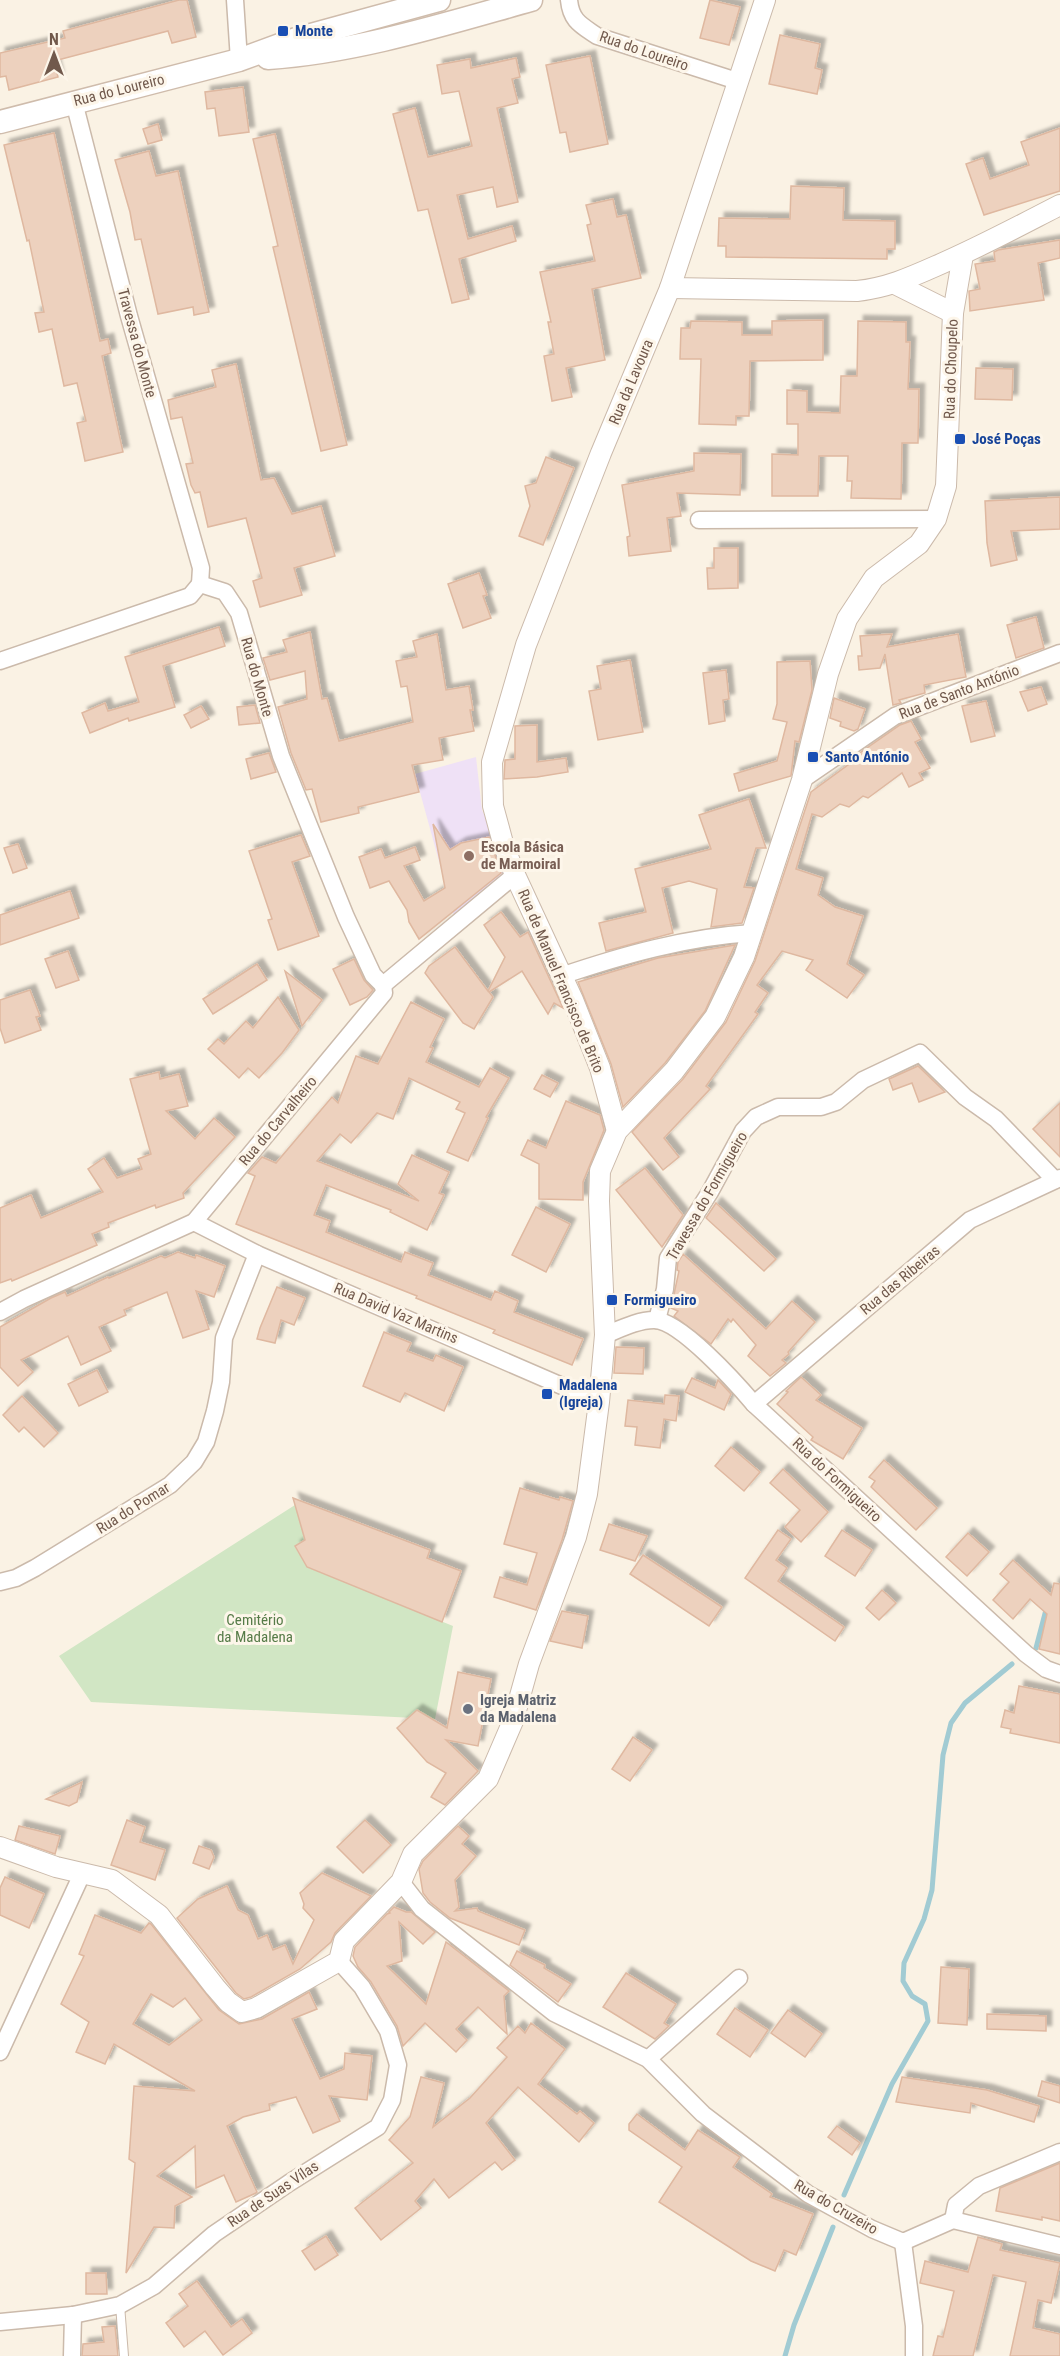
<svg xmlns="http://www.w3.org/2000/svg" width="1060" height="2356" viewBox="0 0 1060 2356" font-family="'Roboto Condensed',sans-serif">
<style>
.education{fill:#efe1f6}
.green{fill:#d1e6c4}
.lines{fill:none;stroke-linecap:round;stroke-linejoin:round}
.stream{stroke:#a1cbd3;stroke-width:5}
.building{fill:#edd1be;stroke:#dfb8a0;stroke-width:1.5;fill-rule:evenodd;filter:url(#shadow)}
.service-casing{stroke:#cbbaab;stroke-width:10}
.minor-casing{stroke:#cbbaab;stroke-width:19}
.tertiary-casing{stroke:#cbbaab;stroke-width:22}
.secondary-casing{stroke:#cfbcac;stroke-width:25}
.service{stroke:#fff;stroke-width:8}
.minor{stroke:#fff;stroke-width:16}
.tertiary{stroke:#fff;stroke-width:20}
.secondary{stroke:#fff;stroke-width:22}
.transit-dot{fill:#1a4fb4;stroke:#fdf6ea;stroke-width:2}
.education-dot{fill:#8d6e63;stroke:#fdf6ea;stroke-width:2}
.worship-dot{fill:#6b7280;stroke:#fdf6ea;stroke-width:2}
.labels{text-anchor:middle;stroke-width:6;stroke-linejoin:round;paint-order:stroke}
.transit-label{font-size:15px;font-weight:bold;fill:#164399;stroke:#fdf6ea;text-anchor:start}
.street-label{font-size:15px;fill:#71594c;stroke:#fdf6ea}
.education-label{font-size:15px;font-weight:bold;fill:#785e54;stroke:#fdf6ea;text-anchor:start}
.park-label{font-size:15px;fill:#567b48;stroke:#fdf6ea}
.worship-label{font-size:15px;font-weight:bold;fill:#5b616d;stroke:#fdf6ea;text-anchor:start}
</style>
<defs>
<filter id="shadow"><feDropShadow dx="5.5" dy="-5.5" stdDeviation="1.5" flood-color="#0004"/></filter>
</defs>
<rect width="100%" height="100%" fill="#faf2e4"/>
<!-- education -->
<polygon class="education" points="476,757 482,810 493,834 506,878 454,916 415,774"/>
<!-- green -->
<polygon class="green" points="295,1505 305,1540 295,1547 307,1567 453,1626 435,1719 91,1702 59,1656"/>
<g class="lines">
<!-- stream -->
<g class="stream">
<polyline points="1036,1648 1047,1606"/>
<polyline points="844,2195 892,2084 928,2021 925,2004 912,1996 903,1981 904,1963 924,1919 932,1890 943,1755 951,1723 965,1703 1012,1664"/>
<polyline points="785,2356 794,2325 833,2227"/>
</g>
</g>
<!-- building -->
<g class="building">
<polygon points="179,0 187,0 196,37 172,43 168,31 54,61 58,77 9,90 6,76 0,77 0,53 65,38 63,31"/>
<polygon points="710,0 740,7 729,45 700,38"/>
<polygon points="780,35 820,44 815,68 822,70 817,94 769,84"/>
<polygon points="590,56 608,144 570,152 566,132 560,133 546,65"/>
<polygon points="516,58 520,77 512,79 518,103 497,108 518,202 497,207 493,187 457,195 468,239 512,226 516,241 459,259 469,299 452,303 428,209 418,211 393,114 415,108 428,157 472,146 459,91 442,94 437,65 470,59 471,68"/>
<polygon points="243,87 249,132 219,136 215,108 207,109 205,92"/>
<polygon points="158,124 162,140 148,144 143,129"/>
<polygon points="1060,128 1060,191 984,215 966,164 983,158 990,179 1029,165 1021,142"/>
<polygon points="54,133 100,341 108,339 111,353 102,356 123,452 85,461 77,423 86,421 77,383 64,386 52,329 39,332 35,313 44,312 29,240 27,241 4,145"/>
<polygon points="275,134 347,445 321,451 273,247 278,246 253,139"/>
<polygon points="149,151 156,176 178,171 209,312 194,315 193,307 158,314 141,239 135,240 130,212 115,160"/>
<polygon points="791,186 844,188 843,220 895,221 895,249 887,249 887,259 726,257 726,246 718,246 719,218 790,219"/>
<polygon points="613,199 617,217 626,215 641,278 592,289 605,360 566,368 572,397 552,401 544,356 554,354 548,322 551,322 540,272 595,261 587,225 591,224 586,205"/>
<polygon points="1060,240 1060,258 1038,263 1044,300 970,311 969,291 980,289 975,264 995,261 994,252 998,250"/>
<polygon points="823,320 823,360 750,361 749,416 736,416 736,425 699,424 701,359 680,359 681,328 690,328 691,321 742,322 742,335 772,335 772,321"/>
<polygon points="858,321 906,322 906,342 910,342 908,389 919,389 918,443 902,443 901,499 851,498 852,481 847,481 848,456 819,456 818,496 772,496 772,454 798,455 798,424 787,424 787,390 807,391 807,412 840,413 841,376 857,376"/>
<polygon points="236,364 261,480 274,478 292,514 321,506 335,556 294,568 302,595 260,607 253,581 262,578 246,518 208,527 200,492 195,493 191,485 186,464 193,463 182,417 171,419 168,400 216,387 212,370"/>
<polygon points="976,368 1013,369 1012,400 975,399"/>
<polygon points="694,453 741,454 740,495 677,493 681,516 667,518 671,551 629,556 627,537 630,536 622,485 694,471"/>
<polygon points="546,457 574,468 543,545 519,536 530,506 525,486 536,483"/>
<polygon points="1060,497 1060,529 1011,531 1017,560 991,566 987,543 985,501"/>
<polygon points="714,548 738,548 738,588 708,589 707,568 714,568"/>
<polygon points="479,573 487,595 483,596 491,618 463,628 448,584"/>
<polygon points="1036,617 1044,648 1016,658 1007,625"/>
<polygon points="219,627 225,646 163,666 175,707 129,721 128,718 90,733 82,713 105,703 108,711 139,702 125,657"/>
<polygon points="310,632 322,699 327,698 339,741 413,722 407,686 401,687 396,661 417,657 413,641 437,634 446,690 469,686 473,710 470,710 474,731 439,738 443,760 412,765 419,792 358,807 359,813 321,822 312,789 306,790 291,753 278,707 307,699 305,671 270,680 263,658 287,652 283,640"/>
<polygon points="892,634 887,647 958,634 966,677 924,685 925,693 899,700 901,703 893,705 885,654 880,668 859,670 858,656 862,656 860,636"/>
<polygon points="630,660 643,732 598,740 589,691 601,689 597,666"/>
<polygon points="810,661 812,690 799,742 795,741 791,776 739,791 734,774 777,761 787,722 773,719 777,704 777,662"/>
<polygon points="726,670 729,699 723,700 725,721 709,724 703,673"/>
<polygon points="1041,687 1047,704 1028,711 1020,692"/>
<polygon points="834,698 865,709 858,729 854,731 840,726 841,722 830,718"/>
<polygon points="986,701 995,736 971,742 962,706"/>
<polygon points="255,705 260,723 239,725 237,707"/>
<polygon points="201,706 209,719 191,728 184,715"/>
<polygon points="911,721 921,739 915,742 930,768 919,773 923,780 909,787 902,773 868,798 863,796 849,807 840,804 822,817 812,814 796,869 823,878 818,895 835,907 863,916 847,964 864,975 847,998 806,970 813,960 782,951 757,985 768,993 755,1012 758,1014 706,1086 710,1089 664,1138 679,1157 663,1170 632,1132 683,1079 726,1022 755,961 811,792 863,754 854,757 900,725"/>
<polygon points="537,725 537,762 566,758 568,772 537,777 504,779 505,760 515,759 515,726"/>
<polygon points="269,753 276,772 251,779 246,759"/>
<polygon points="749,799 766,848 756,848 744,887 754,888 742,923 711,927 717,889 689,881 662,888 673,933 606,951 599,923 646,912 635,869 711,849 699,815"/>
<polygon points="433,824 450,850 461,843 489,837 501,873 419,939 409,922 407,910 389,881 370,888 359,857 381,849 385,858 415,847 420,860 404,866 424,901 445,888"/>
<polygon points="301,835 310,856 292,862 319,936 278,950 268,920 272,919 249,851"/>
<polygon points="18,844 27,868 13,873 4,848"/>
<polygon points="70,891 79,918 0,945 0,915"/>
<polygon points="501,912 520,937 528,932 563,1008 554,1003 548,1014 522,971 489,992 493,997 474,1029 463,1023 425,973 429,966 455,947 488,991 505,957 484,925"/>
<polygon points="735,945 705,1011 665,1063 623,1107 611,1064 578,982 658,958"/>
<polygon points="68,951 79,980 56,988 45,959"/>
<polygon points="354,959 364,980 373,990 367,997 350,1005 333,969"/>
<polygon points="257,964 267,980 213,1014 203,999"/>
<polygon points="285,971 322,1000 302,1026"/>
<polygon points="30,990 40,1016 36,1017 41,1030 5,1043 0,1028 0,1000"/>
<polygon points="278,997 299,1030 282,1053 259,1078 248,1068 239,1078 208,1049 218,1039 224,1044 246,1021 253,1028"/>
<polygon points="411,1002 444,1019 430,1047 433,1048 426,1062 479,1087 490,1068 509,1078 486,1117 488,1118 468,1161 447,1152 465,1113 456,1109 460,1102 409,1078 393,1119 377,1113 351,1143 340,1134 317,1161 419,1201 398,1184 412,1155 449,1172 439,1193 444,1195 427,1230 390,1212 391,1210 326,1185 314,1215 330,1221 326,1232 401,1262 405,1252 433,1263 428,1275 491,1300 495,1291 518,1301 514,1312 583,1339 572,1365 493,1333 495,1330 416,1298 417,1296 236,1224 255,1176 248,1173 262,1157 276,1163 332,1097 338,1103 356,1056 378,1064"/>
<polygon points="918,1066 944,1091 945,1092 919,1102 912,1083 893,1090 889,1079"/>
<polygon points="159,1072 160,1079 179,1074 188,1106 166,1111 195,1139 214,1118 235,1137 183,1193 184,1198 156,1208 155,1205 108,1223 109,1227 92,1234 97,1245 12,1281 11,1279 0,1283 0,1208 31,1195 41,1218 103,1192 88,1169 104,1158 117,1178 142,1169 138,1159 151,1154 130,1079"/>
<polygon points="542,1075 558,1083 550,1097 534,1089"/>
<polygon points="566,1101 600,1115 604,1130 583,1182 583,1200 539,1199 539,1164 521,1155 528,1140 546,1148"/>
<polygon points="1060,1103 1060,1157 1033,1129"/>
<polygon points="645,1168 683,1215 662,1247 616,1190"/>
<polygon points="716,1203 776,1259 764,1271 706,1218"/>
<polygon points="536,1207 570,1224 546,1272 512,1255"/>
<polygon points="178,1252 195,1258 196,1255 225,1266 214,1297 196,1291 209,1329 183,1338 167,1292 124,1310 126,1315 99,1327 111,1351 81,1365 68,1336 21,1360 33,1372 18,1386 0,1367 0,1327 51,1298 65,1292 67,1296 108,1277 109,1278 161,1256 165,1258"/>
<polygon points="683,1254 766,1329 792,1301 815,1322 788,1352 789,1354 782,1360 786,1363 770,1376 748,1356 756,1345 733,1319 731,1322 728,1319 711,1344 674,1316 678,1311 671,1308 679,1271 677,1270 678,1262"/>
<polygon points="277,1287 305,1298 294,1325 281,1320 275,1343 257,1339 260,1328"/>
<polygon points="384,1332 411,1343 407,1351 433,1361 436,1355 463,1367 444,1411 405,1393 400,1402 363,1386"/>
<polygon points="616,1347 644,1348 643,1374 614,1373"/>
<polygon points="97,1370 108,1392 79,1406 68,1384"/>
<polygon points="801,1377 821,1395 816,1400 862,1428 843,1459 811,1440 813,1437 777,1404 788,1392 786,1391"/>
<polygon points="692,1378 715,1388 718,1380 731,1394 724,1410 685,1392"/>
<polygon points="665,1395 679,1396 676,1421 664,1419 660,1448 635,1445 637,1427 625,1426 628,1400 664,1404"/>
<polygon points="22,1396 58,1433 44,1447 24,1427 19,1432 3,1415"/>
<polygon points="731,1447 760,1472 744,1491 715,1466"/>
<polygon points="884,1460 937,1508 916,1530 871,1487 875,1481 869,1477"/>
<polygon points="783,1469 828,1512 801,1542 785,1527 800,1510 770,1483"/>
<polygon points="520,1488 559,1500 560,1497 573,1501 562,1540 536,1610 494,1597 500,1577 527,1585 537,1553 504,1544"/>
<polygon points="293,1498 430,1550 427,1558 461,1571 442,1622 307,1567 295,1546 305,1540"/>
<polygon points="609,1524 647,1536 635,1561 600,1550"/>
<polygon points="778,1530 791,1539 776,1560 787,1568 778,1581 844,1627 835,1641 745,1578"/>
<polygon points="842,1530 872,1550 855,1576 825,1556"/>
<polygon points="968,1533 989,1552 967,1576 946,1557"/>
<polygon points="643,1555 722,1607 709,1626 630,1574"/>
<polygon points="1013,1560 1051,1595 1054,1583 1060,1584 1060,1654 1039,1649 1047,1614 1030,1599 1013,1619 993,1600 1009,1582 1000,1574"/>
<polygon points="882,1590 896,1603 879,1620 866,1608"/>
<polygon points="562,1611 588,1616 582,1648 550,1641"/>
<polygon points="458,1672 491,1679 478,1746 446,1740 478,1771 445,1805 431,1797 446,1773 427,1762 397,1728 417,1710 447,1728"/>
<polygon points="1019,1686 1060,1694 1060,1743 1010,1733 1011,1729 1001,1727 1005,1710 1014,1713"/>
<polygon points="633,1737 652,1750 630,1781 612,1769"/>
<polygon points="82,1782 77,1802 69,1806 46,1799"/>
<polygon points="127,1820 145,1827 140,1842 165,1850 155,1880 111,1865"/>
<polygon points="365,1820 391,1845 363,1873 337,1847"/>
<polygon points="19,1826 60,1836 55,1854 15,1840"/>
<polygon points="458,1826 469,1836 462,1844 476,1856 455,1880 459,1907 455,1911 477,1908 478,1911 525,1930 519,1945 450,1918 430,1902 423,1893 419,1869 423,1861"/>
<polygon points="199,1846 211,1850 214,1857 209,1869 193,1863"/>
<polygon points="322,1873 371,1896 335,1933 331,1942 300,1969 251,1997 244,1999 236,1993 177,1918 198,1899 227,1886 238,1910 248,1915 258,1939 267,1935 273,1950 285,1945 293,1964 314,1920 303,1908 304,1904 300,1893"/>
<polygon points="5,1877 44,1894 29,1928 0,1915 0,1888"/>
<polygon points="394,1907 406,1912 411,1912 435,1932 423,1944 399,1922 402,1961 387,1966 426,2004 446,1942 509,1991 504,1996 507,2034 478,2007 456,2029 467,2040 456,2052 425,2023 403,2046 397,2026 371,1982 358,1967 353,1956 355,1947 387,1914 390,1913 389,1912"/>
<path d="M95,1915L141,1933L149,1923L151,1924L219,2010L239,2024L262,2019L309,1992L317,2009L292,2019L320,2079L344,2069L345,2053L372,2056L367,2100L329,2096L340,2121L313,2133L296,2097L269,2104L270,2110L243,2117L227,2126L257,2192L256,2193L236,2202L224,2175L196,2188L195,2146L157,2176L192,2197L175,2206L174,2228L154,2227L126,2273L135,2163L129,2159L134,2086L195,2091L114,2044L105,2064L76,2052L89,2022L61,2004L84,1956L79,1954ZM151,1994L173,2007L185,1998L202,2020L169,2045L133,2024Z"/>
<polygon points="517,1951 545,1965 544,1968 571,1984 558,2002 510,1965"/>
<polygon points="941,1967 969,1969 967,2025 938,2023"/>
<polygon points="626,1973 676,2004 664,2023 669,2026 655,2039 603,2007"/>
<polygon points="735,2008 768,2030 750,2057 717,2034"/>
<polygon points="788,2010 822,2034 805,2057 771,2033"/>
<polygon points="987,2014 1046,2016 1046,2031 987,2029"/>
<polygon points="531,2023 565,2049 538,2084 577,2114 580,2111 594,2123 579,2142 518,2087 486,2123 515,2160 502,2170 495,2162 449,2198 434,2179 415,2201 421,2208 381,2240 355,2208 413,2163 389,2140 410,2117 421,2077 444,2083 433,2127 470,2098 507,2057 497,2048 518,2026 525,2033"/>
<polygon points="902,2077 987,2090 1039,2106 1034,2122 971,2103 970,2113 896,2102"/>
<polygon points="1042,2081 1060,2086 1060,2103 1038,2096"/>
<polygon points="637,2114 685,2150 698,2130 740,2157 733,2167 772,2194 770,2197 813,2214 796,2255 784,2250 775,2271 751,2261 659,2202 682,2167 629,2130 629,2124"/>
<polygon points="837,2126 860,2143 852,2155 828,2137"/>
<polygon points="1060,2163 1060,2221 1042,2217 1042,2220 996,2211 1000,2188"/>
<polygon points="326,2236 338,2255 315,2270 302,2251"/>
<polygon points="978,2237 1002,2244 1000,2250 1060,2263 1051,2303 1038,2300 1033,2328 1060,2334 1060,2356 1010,2356 1026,2282 993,2275 973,2356 933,2356 938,2336 943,2337 954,2291 920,2283 925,2261 968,2272"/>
<polygon points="86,2273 106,2273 107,2294 86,2294"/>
<polygon points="197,2281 231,2327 242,2319 252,2333 223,2355 205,2331 184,2347 166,2323 188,2306 179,2294"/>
<polygon points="115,2326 118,2356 82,2356 83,2344 104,2342 102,2327"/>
</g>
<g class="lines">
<defs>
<polyline id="service" points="120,2305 124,2356"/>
<g id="minor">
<polyline points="235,0 239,60"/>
<path d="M569,0C571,21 581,25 597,36L737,81"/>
<polyline points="74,102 129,316 201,568 200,584"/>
<polyline points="699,520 936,519"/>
<polyline points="200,584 225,592 239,613 281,756 346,917 373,975 383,985"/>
<polyline points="0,661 190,596 200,584"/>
<polyline points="802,780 895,716 1060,653"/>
<path d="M561,976C623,955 687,937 752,933"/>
<polyline points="383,985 515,875"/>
<polyline points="194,1222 257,1254 599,1402"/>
<polyline points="0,1312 24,1299 194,1222 384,993 383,985"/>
<polyline points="657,1320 665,1289 668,1258 710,1192 743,1131 756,1117 778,1107 821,1107 836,1102 863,1080 920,1053 965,1097 996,1119 1055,1180"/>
<path d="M605,1335C620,1329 638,1320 654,1320C680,1320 737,1384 754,1404L1026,1654L1046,1669L1060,1674"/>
<polyline points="754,1404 970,1220 1060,1178"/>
<polyline points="0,1582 16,1578 35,1568 170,1485 194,1462 206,1442 215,1411 221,1382 224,1338 257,1254"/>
<polyline points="401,1882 422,1909 554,2013 648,2059 703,2114 808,2194 872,2229 903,2242 953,2220 1060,2246"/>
<polyline points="0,2052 82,1874"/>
<polyline points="648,2059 739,1978"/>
<polyline points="953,2220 956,2205 979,2186 1060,2152"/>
<polyline points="903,2242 914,2326 914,2356"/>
<polyline points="0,2322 73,2315 120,2305 154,2286 214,2234 289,2183 378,2127 392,2100 398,2065 388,2031 362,1987 339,1961"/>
<polyline points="72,2356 73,2315"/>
</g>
<g id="tertiary">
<polyline points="895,284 953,313"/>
<path d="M670,288L857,291C886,288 909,278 936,266C978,248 1019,226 1060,205"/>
<polyline points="617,1131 600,1068 573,1000 515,875 503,843 493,806 492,762 526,645 601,453 670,288 765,0"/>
<polyline points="0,1847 56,1867 112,1880 159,1915 215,1987 228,2002 242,2012 256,2008 339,1961 344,1941 401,1882 413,1854 488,1779 513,1721 529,1664 576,1537 587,1494 599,1402 605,1335 599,1201 600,1171 617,1131 674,1071 715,1017 744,957 802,780 828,674 847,619 874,578 919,544 936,519 946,486 953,313 963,255"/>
</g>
<g id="secondary">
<path d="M268,58C357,52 445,24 531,0"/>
<polyline points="0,122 239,60 296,39 439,0"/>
</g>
</defs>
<!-- service casing -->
<use href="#service" class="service-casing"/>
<!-- minor casing -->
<use href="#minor" class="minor-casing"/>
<!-- tertiary casing -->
<use href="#tertiary" class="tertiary-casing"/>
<!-- secondary casing -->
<use href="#secondary" class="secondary-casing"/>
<!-- service -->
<use href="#service" class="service"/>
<!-- minor -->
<use href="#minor" class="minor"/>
<!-- tertiary -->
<use href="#tertiary" class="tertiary"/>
<!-- secondary -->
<use href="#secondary" class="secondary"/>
</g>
<!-- markers -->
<g class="transit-dot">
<rect x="277" y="25" width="12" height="12" rx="3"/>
<rect x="954" y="433" width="12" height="12" rx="3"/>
<rect x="807" y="751" width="12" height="12" rx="3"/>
<rect x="606" y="1294" width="12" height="12" rx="3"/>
<rect x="541" y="1388" width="12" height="12" rx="3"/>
</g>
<circle class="education-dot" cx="469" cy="856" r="6"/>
<circle class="worship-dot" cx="468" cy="1709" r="6"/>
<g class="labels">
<!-- transit labels -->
<g class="transit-label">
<text x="295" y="36">Monte</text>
<text x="972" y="444">José Poças</text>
<text x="825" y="762">Santo António</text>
<text x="624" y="1305">Formigueiro</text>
<text x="559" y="1390">Madalena<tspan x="559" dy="17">(Igreja)</tspan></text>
</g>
<!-- street labels -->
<g class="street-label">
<text transform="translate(644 51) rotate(19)" y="5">Rua do Loureiro</text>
<text transform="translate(119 90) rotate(-14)" y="5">Rua do Loureiro</text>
<text transform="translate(137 343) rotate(75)" y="5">Travessa do Monte</text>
<text transform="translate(951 369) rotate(-88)" y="5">Rua do Choupelo</text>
<text transform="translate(631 382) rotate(-67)" y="5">Rua da Lavoura</text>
<text transform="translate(257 677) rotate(74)" y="5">Rua do Monte</text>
<text transform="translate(959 692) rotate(-21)" y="5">Rua de Santo António</text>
<text transform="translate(561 981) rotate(67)" y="5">Rua de Manuel Francisco de Brito</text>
<text transform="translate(278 1121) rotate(-50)" y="5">Rua do Carvalheiro</text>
<text transform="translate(707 1196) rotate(-60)" y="5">Travessa do Formigueiro</text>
<text transform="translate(900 1280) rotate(-40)" y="5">Rua das Ribeiras</text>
<text transform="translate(396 1313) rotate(23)" y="5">Rua David Vaz Martins</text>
<text transform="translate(837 1480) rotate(43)" y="5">Rua do Formigueiro</text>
<text transform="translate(133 1508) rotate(-32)" y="5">Rua do Pomar</text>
<text transform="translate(273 2194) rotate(-34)" y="5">Rua de Suas Vílas</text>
<text transform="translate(836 2207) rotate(30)" y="5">Rua do Cruzeiro</text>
</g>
<!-- education labels -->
<g class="education-label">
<text x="481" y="852">Escola Básica<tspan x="481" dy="17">de Marmoiral</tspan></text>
</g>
<!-- park labels -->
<g class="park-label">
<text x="255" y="1625">Cemitério<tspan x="255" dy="17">da Madalena</tspan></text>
</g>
<!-- worship labels -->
<g class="worship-label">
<text x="480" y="1705">Igreja Matriz<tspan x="480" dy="17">da Madalena</tspan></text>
</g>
</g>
<!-- north arrow -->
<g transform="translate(54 54)" stroke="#fdf6ea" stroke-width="4.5" paint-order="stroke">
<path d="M0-4.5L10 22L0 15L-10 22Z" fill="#71594c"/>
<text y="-9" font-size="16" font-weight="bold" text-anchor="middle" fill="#71594c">N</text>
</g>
</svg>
